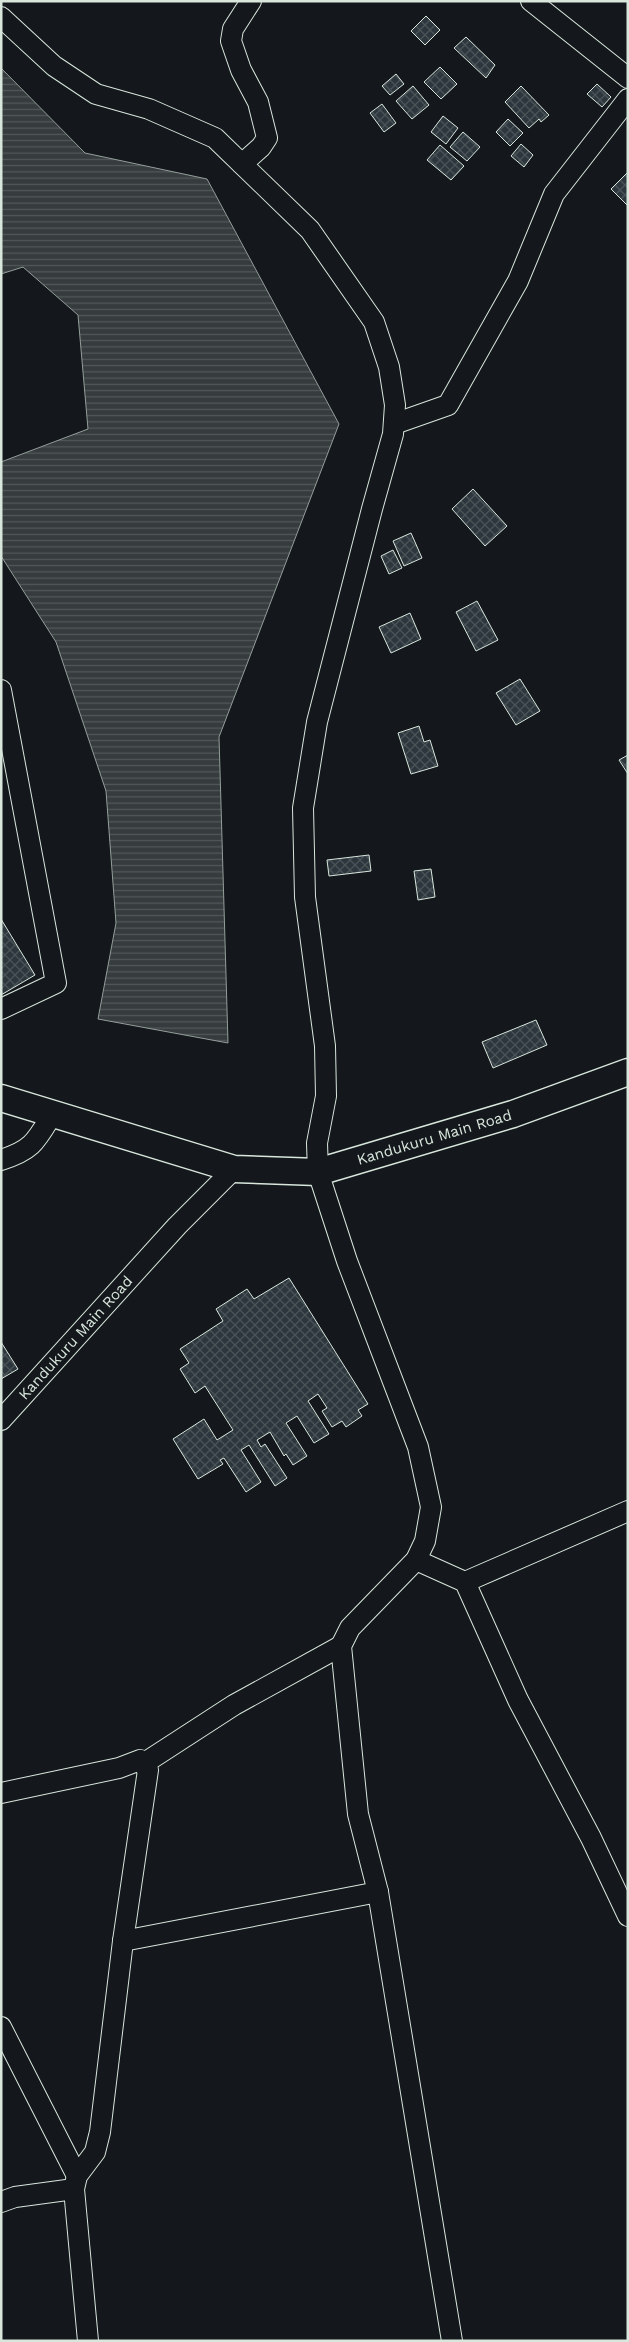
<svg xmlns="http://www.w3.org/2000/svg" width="629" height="2342" viewBox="0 0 629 2342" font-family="'Work Sans',sans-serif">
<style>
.water{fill:url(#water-rules);stroke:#939e99}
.building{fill:url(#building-cross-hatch);stroke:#d8e6dc}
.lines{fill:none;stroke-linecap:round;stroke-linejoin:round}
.minor-casing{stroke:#d8e6dc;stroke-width:22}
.major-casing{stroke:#d8e6dc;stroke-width:29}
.minor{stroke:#14181c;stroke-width:20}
.major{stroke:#14181c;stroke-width:26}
.labels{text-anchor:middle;stroke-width:4;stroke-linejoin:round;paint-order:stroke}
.street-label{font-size:15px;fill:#d8e6dc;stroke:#14181c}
</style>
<defs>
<pattern id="water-rules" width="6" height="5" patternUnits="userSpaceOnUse" patternTransform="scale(1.25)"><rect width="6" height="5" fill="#363b3e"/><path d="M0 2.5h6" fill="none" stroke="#525759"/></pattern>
<pattern id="building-cross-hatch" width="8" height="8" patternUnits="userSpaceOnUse" patternTransform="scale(1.25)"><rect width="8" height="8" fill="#2c363c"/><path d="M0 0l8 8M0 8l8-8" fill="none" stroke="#4a5358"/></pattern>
</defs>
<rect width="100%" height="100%" fill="#14181c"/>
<!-- water -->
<polygon class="water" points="1,68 85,153 207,179 339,424 219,737 228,1043 98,1019 116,923 106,791 56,642 1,556 1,462 88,429 78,315 23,267 1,274"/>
<!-- building -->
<g class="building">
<polygon points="426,16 440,30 425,45 411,31"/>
<polygon points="466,37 495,65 486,78 454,48"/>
<polygon points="440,67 457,84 441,99 424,82"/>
<polygon points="396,74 404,84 390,95 382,86"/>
<polygon points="597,84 611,97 602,107 587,94"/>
<polygon points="413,86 429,105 412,119 396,101"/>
<polygon points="521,86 549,115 541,122 539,119 529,128 505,102"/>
<polygon points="382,104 396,123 384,132 370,113"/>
<polygon points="443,116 458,128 446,144 431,132"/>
<polygon points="508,119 523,133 510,146 496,132"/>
<polygon points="463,132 480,147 467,161 450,147"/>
<polygon points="521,144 533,155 524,167 511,156"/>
<polygon points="440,145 464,166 451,180 427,160"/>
<polygon points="628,172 628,206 611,189"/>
<polygon points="473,489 507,526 485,546 452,509"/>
<polygon points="411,533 422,558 404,566 393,541"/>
<polygon points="393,550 402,568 389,574 381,556"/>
<polygon points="477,601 498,640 476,651 456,612"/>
<polygon points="410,613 421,639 391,653 379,627"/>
<polygon points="520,679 540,711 516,725 496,693"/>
<polygon points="419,726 424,742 430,740 438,766 411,774 398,733"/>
<polygon points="628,755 628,774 619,760"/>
<polygon points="369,855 371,871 329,876 327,860"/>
<polygon points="431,869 435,897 418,900 414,871"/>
<polygon points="1,919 35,975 1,995"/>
<polygon points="536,1020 547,1045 493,1068 482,1042"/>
<polygon points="289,1278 368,1404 358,1410 362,1416 346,1427 342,1421 332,1427 322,1411 327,1408 318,1394 308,1401 329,1434 314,1443 297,1416 286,1423 307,1456 293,1465 286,1454 284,1456 270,1432 257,1440 261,1447 265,1444 287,1478 275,1486 249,1445 241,1450 261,1482 246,1492 224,1458 220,1460 223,1464 198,1479 173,1439 204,1419 217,1440 233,1430 205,1386 195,1393 180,1369 189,1363 180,1349 223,1321 216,1309 247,1289 254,1299"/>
<polygon points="1,1342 18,1369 1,1379"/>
</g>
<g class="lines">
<defs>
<g id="minor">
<polyline points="531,1 628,78"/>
<polyline points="1,17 54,66 96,94 149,109 215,138 310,230 374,322 389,367 395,405 393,434 372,509 317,722 303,808 305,897 325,1046 326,1096 317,1143 318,1172 347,1261 418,1447 431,1507 425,1541 416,1560 350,1628 341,1646 358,1814 378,1892 452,2341"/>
<polyline points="242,164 261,147 267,138 258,102 241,70 231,41 233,29 251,1"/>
<polyline points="394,424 448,405 518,281 554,194 628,99"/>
<polyline points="1,690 56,983 1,1009"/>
<path d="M1,1160C33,1150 36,1141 53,1113"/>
<path id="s1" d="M1,1420L177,1226L234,1169"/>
<polyline points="416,1560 465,1582 518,1700 591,1838 628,1916"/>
<polyline points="465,1582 628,1511"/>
<polyline points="143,1764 234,1705 341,1646"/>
<polyline points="1,1793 119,1768 140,1760 148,1770 123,1941 100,2132 95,2152 77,2176 74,2189 88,2341"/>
<polyline points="123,1941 378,1892"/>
<polyline points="1,2027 77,2176"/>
<polyline points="1,2202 15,2197 74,2189"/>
</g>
<g id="major">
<path id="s2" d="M1,1098L234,1169L318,1172L513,1114L628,1072"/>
</g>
</defs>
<!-- minor casing -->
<use href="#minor" class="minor-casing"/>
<!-- major casing -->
<use href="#major" class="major-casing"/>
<!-- minor -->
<use href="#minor" class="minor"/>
<!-- major -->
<use href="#major" class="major"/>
</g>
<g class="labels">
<!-- street labels -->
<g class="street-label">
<text dy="5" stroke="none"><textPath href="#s2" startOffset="449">Kandukuru Main Road</textPath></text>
<text dy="5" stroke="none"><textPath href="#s1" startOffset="111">Kandukuru Main Road</textPath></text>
</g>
</g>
<!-- border -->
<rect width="629" height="2342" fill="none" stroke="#d8e6dc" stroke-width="5"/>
</svg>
